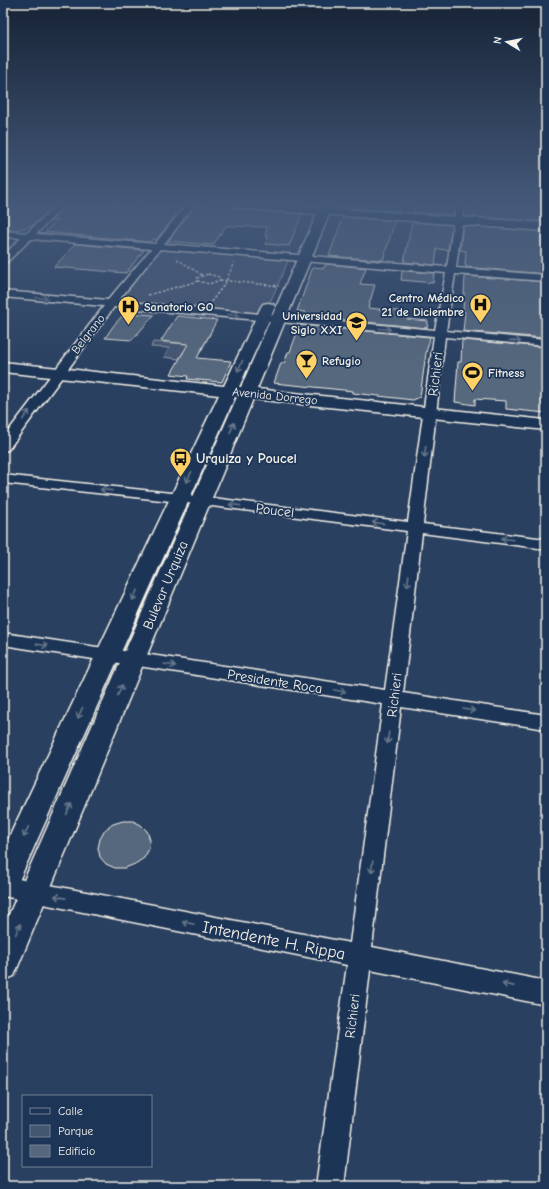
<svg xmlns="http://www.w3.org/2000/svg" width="549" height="1189" viewBox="0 0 549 1189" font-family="'Comic Neue',sans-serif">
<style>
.built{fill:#374c69}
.green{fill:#445771;stroke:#9ca4ac}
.building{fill:#56677d;stroke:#f4f1e8}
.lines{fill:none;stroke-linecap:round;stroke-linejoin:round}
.street-casing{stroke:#f4f1e8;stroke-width:3}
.secondary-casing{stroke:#f4f1e8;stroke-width:3}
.primary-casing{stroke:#f4f1e8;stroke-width:3}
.path{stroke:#f4f1e8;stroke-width:1.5;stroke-dasharray:2.5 2;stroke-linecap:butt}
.street{fill:#1d3557;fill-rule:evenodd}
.secondary{fill:#1d3557;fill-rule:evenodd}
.primary{fill:#1d3557;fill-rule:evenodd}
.oneway{stroke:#68778a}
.labels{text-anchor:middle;stroke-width:3.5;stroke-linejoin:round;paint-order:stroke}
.far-poi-label{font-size:12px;font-weight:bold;fill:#f4f1e8;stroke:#1d3557;text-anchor:start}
.far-street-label{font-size:12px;fill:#f4f1e8;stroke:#1d3557}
.street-label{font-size:14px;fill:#f4f1e8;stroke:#1d3557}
.poi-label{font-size:14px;font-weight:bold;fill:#f4f1e8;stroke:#1d3557;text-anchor:start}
.near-street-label{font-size:17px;fill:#f4f1e8;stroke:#1d3557}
</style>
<rect width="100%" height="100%" fill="#2a4060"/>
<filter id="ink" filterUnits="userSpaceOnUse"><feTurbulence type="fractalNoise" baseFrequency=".025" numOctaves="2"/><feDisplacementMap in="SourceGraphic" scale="8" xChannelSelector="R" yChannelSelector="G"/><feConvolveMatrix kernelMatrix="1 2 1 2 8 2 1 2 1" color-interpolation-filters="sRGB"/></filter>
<g filter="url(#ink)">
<!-- built -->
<g class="built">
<polygon points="3,205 546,205 546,381 460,374 463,329 470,277 543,283 541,243 495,241 494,272 304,258 306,253 262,252 272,225 228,223 212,248 3,234"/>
<polygon points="126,308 159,310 132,340 105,338"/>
</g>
<!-- green -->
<g class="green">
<polygon points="159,247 290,257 263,318 111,304"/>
<polygon points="191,333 211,333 200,353 183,352 179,359 164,357 169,348 151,347 153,342 186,344"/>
</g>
<!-- building -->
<g class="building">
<polygon points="3,205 55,205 32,226 15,230 3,229"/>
<polygon points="66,205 184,205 156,240 152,239 150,242 45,232 57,220 50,222"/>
<polygon points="349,205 400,205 398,211 347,208"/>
<polygon points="415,205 455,205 453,215 413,212"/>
<polygon points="465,205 542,205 543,207 546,207 546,222 464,216"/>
<polygon points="195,206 235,208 240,210 302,214 289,246 265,244 268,237 265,236 267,227 226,226 213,245 168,241"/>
<polygon points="343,217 395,221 383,260 329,256"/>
<polygon points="412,222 452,225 448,250 437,249 435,265 404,262"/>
<polygon points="463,226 546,232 546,274 466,267 465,265 466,251 460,250"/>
<polygon points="75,244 144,250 126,273 54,267"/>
<polygon points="326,264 366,268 360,284 375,285 368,308 409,312 407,319 428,321 427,328 303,316 305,312 297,311 313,267 324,268"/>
<polygon points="402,271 434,273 433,283 401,280"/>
<polygon points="465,276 546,282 545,338 463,331 465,312 463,311"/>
<polygon points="125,313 154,315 132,340 105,338 114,325"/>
<polygon points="177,316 217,320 197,358 231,361 222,382 187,379 188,376 171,374 188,344 161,341"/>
<polygon points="300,325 430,337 426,353 420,397 413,400 353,393 353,391 274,383 281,363 284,364 288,352 290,352"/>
<polygon points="462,340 546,347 546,413 506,409 506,401 475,399 475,405 455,402 458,362 461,362"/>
<polygon points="123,821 133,821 141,825 147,831 150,840 149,849 144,858 135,864 125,868 115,868 106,864 100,857 98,848 100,839 105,830 113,824"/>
</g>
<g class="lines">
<defs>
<path id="street" d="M57,205H65L36,234L155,244L186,205H194L164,244L447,267L456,205H464L456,268L546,275V281L455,274L446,331L546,340V346L445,337L423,524L546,539V549L422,533L403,693L546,715V729L401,707L372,947L546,981V1005L370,970L344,1186H316L347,965L3,896V876L350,943L383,704L3,645V633L385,690L407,531L180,502L3,483V475L180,494L408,522L434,336L114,307L8,450L3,451V438L104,306L3,297V291L108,300L151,249L31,239L6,263L3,264V256L21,238L3,237V231L27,233ZM160,249L446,273L435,330L118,301Z"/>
<polygon id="secondary" points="321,205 333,205 257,389 546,420 546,430 253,399 14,976 3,981 3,928 237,397 235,397 14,892 3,896 3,850 219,395 3,372 3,362 224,386 261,307 263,304 268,303 273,304 275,307 239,387 241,387"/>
<polygon id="primary" points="234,205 281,205 546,223 546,231 240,208 236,207"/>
</defs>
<!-- street casing -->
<use href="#street" class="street-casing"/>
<!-- secondary casing -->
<use href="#secondary" class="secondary-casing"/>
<!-- primary casing -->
<use href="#primary" class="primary-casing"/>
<!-- path -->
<g class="path">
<polyline points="177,259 202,275"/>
<polygon points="208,274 219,277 220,280 209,284 198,281 197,278"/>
<polyline points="220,280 279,286"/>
<polyline points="148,295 198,281"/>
<polyline points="211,302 226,282 234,262"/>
</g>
<!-- street -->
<use href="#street" class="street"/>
<!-- secondary -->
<use href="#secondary" class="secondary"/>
<!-- primary -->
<use href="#primary" class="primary"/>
</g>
<!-- one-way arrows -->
<defs><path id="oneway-shaft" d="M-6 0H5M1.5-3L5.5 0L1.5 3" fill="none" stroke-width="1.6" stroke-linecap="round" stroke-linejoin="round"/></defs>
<g class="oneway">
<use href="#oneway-shaft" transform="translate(42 298) rotate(5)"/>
<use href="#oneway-shaft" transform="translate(233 315) rotate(5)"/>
<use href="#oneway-shaft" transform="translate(385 329) rotate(5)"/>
<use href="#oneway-shaft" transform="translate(515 341) rotate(5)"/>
<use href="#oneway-shaft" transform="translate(240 366) rotate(115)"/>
<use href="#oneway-shaft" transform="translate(26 415) rotate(-54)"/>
<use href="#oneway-shaft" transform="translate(232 428) rotate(-67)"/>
<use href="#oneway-shaft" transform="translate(425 452) rotate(97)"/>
<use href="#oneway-shaft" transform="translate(189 477) rotate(115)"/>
<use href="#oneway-shaft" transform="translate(106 490) rotate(-174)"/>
<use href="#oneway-shaft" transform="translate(235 505) rotate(-173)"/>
<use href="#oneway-shaft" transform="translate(378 523) rotate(-173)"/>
<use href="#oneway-shaft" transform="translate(507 539) rotate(-173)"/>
<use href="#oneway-shaft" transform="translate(408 581) rotate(97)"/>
<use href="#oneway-shaft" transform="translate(135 595) rotate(115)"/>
<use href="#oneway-shaft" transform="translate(42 645) rotate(9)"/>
<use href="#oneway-shaft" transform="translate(170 665) rotate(9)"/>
<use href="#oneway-shaft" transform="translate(120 690) rotate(-67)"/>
<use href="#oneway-shaft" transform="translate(340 691) rotate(9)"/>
<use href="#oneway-shaft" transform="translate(469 710) rotate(9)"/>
<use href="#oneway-shaft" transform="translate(80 713) rotate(115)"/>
<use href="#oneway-shaft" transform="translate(388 738) rotate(97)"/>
<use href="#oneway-shaft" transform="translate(69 809) rotate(-67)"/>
<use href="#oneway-shaft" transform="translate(26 832) rotate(115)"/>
<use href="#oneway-shaft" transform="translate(372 867) rotate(97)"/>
<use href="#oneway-shaft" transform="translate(60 897) rotate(-169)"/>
<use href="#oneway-shaft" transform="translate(188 923) rotate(-169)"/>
<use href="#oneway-shaft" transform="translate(18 929) rotate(-67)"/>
<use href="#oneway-shaft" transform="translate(508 985) rotate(-169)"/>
</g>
</g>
<!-- sky -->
<linearGradient id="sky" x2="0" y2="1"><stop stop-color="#172335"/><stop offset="0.55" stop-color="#44597a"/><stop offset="1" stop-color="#44597a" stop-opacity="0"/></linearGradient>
<rect width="549" height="371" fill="url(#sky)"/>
<!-- icons -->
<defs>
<symbol id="hospital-pin" viewBox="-11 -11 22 30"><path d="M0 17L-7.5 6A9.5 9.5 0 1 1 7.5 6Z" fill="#ffd166" stroke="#1d3557"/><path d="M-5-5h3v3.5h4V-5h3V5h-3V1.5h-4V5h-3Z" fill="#111"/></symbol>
<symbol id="university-pin" viewBox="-11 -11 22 30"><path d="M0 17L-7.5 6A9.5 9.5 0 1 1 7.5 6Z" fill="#ffd166" stroke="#1d3557"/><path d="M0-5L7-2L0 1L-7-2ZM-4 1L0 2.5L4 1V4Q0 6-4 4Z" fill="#111"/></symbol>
<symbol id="bar-pin" viewBox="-11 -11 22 30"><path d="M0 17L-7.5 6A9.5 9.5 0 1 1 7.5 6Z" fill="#ffd166" stroke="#1d3557"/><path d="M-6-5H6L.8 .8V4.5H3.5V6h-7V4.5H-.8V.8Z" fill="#111"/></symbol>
<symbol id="stadium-pin" viewBox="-11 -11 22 30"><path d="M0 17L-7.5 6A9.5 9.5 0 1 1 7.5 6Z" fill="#ffd166" stroke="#1d3557"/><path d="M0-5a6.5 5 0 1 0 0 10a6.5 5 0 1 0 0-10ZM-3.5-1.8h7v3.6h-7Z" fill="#111"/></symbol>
<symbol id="bus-pin" viewBox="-11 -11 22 30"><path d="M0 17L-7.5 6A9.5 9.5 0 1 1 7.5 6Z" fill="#ffd166" stroke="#1d3557"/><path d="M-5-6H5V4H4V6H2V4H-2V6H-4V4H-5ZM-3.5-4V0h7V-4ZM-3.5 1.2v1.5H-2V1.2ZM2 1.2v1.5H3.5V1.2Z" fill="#111"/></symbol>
</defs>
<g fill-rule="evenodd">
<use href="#hospital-pin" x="468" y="292" width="25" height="34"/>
<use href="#hospital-pin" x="116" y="294" width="25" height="34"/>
<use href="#university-pin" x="344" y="310" width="25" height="34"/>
<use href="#bar-pin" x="294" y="348" width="25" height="34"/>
<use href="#stadium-pin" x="460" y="360" width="25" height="34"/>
<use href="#bus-pin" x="168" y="446" width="25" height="34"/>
</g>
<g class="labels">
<!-- far-poi labels -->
<g class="far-poi-label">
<text x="464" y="302" text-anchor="end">Centro Médico<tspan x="464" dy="14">21 de Diciembre</tspan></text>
<text x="144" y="311">Sanatorio GO</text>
<text x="342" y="320" text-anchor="end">Universidad<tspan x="342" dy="14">Siglo XXI</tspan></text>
<text x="322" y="365">Refugio</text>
<text x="488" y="377">Fitness</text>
</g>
<!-- far-street labels -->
<g class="far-street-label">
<text transform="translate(88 334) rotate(-52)" y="4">Belgrano</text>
<text transform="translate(275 396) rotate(6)" y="4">Avenida Dorrego</text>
</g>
<!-- street labels -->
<g class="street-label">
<text transform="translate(435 374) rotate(-83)" y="5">Richieri</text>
<text transform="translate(275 510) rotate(7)" y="5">Poucel</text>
<text transform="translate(165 585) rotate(-67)" y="5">Bulevar Urquiza</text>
<text transform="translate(275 681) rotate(9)" y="5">Presidente Roca</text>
<text transform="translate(394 695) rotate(-83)" y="5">Richieri</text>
<text transform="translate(352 1016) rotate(-83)" y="5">Richieri</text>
</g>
<!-- poi labels -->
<g class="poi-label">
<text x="196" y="463">Urquiza y Poucel</text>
</g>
<!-- near-street labels -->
<g class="near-street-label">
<text transform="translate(274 940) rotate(11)" y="6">Intendente H. Rippa</text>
</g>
</g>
<!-- margin -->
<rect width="549" height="1189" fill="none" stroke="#1d3557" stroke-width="16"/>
<rect x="8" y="8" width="533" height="1173" fill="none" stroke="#f4f1e8" stroke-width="1.5" filter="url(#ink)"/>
<!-- legend -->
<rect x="22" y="1095" width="130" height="72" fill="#1d3557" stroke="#738091"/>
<rect x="30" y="1108" width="20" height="6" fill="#1d3557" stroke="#738091"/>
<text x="58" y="1115" font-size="12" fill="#f4f1e8">Calle</text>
<rect x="30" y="1125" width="20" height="12" fill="#445771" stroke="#738091"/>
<text x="58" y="1135" font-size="12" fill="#f4f1e8">Parque</text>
<rect x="30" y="1145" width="20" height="12" fill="#56677d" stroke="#738091"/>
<text x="58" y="1155" font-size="12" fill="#f4f1e8">Edificio</text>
<!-- north arrow -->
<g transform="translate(507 42) rotate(280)" stroke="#1d3557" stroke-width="3" paint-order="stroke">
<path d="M0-3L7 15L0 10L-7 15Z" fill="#f4f1e8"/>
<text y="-6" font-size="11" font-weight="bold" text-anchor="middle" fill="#f4f1e8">N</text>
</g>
</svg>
